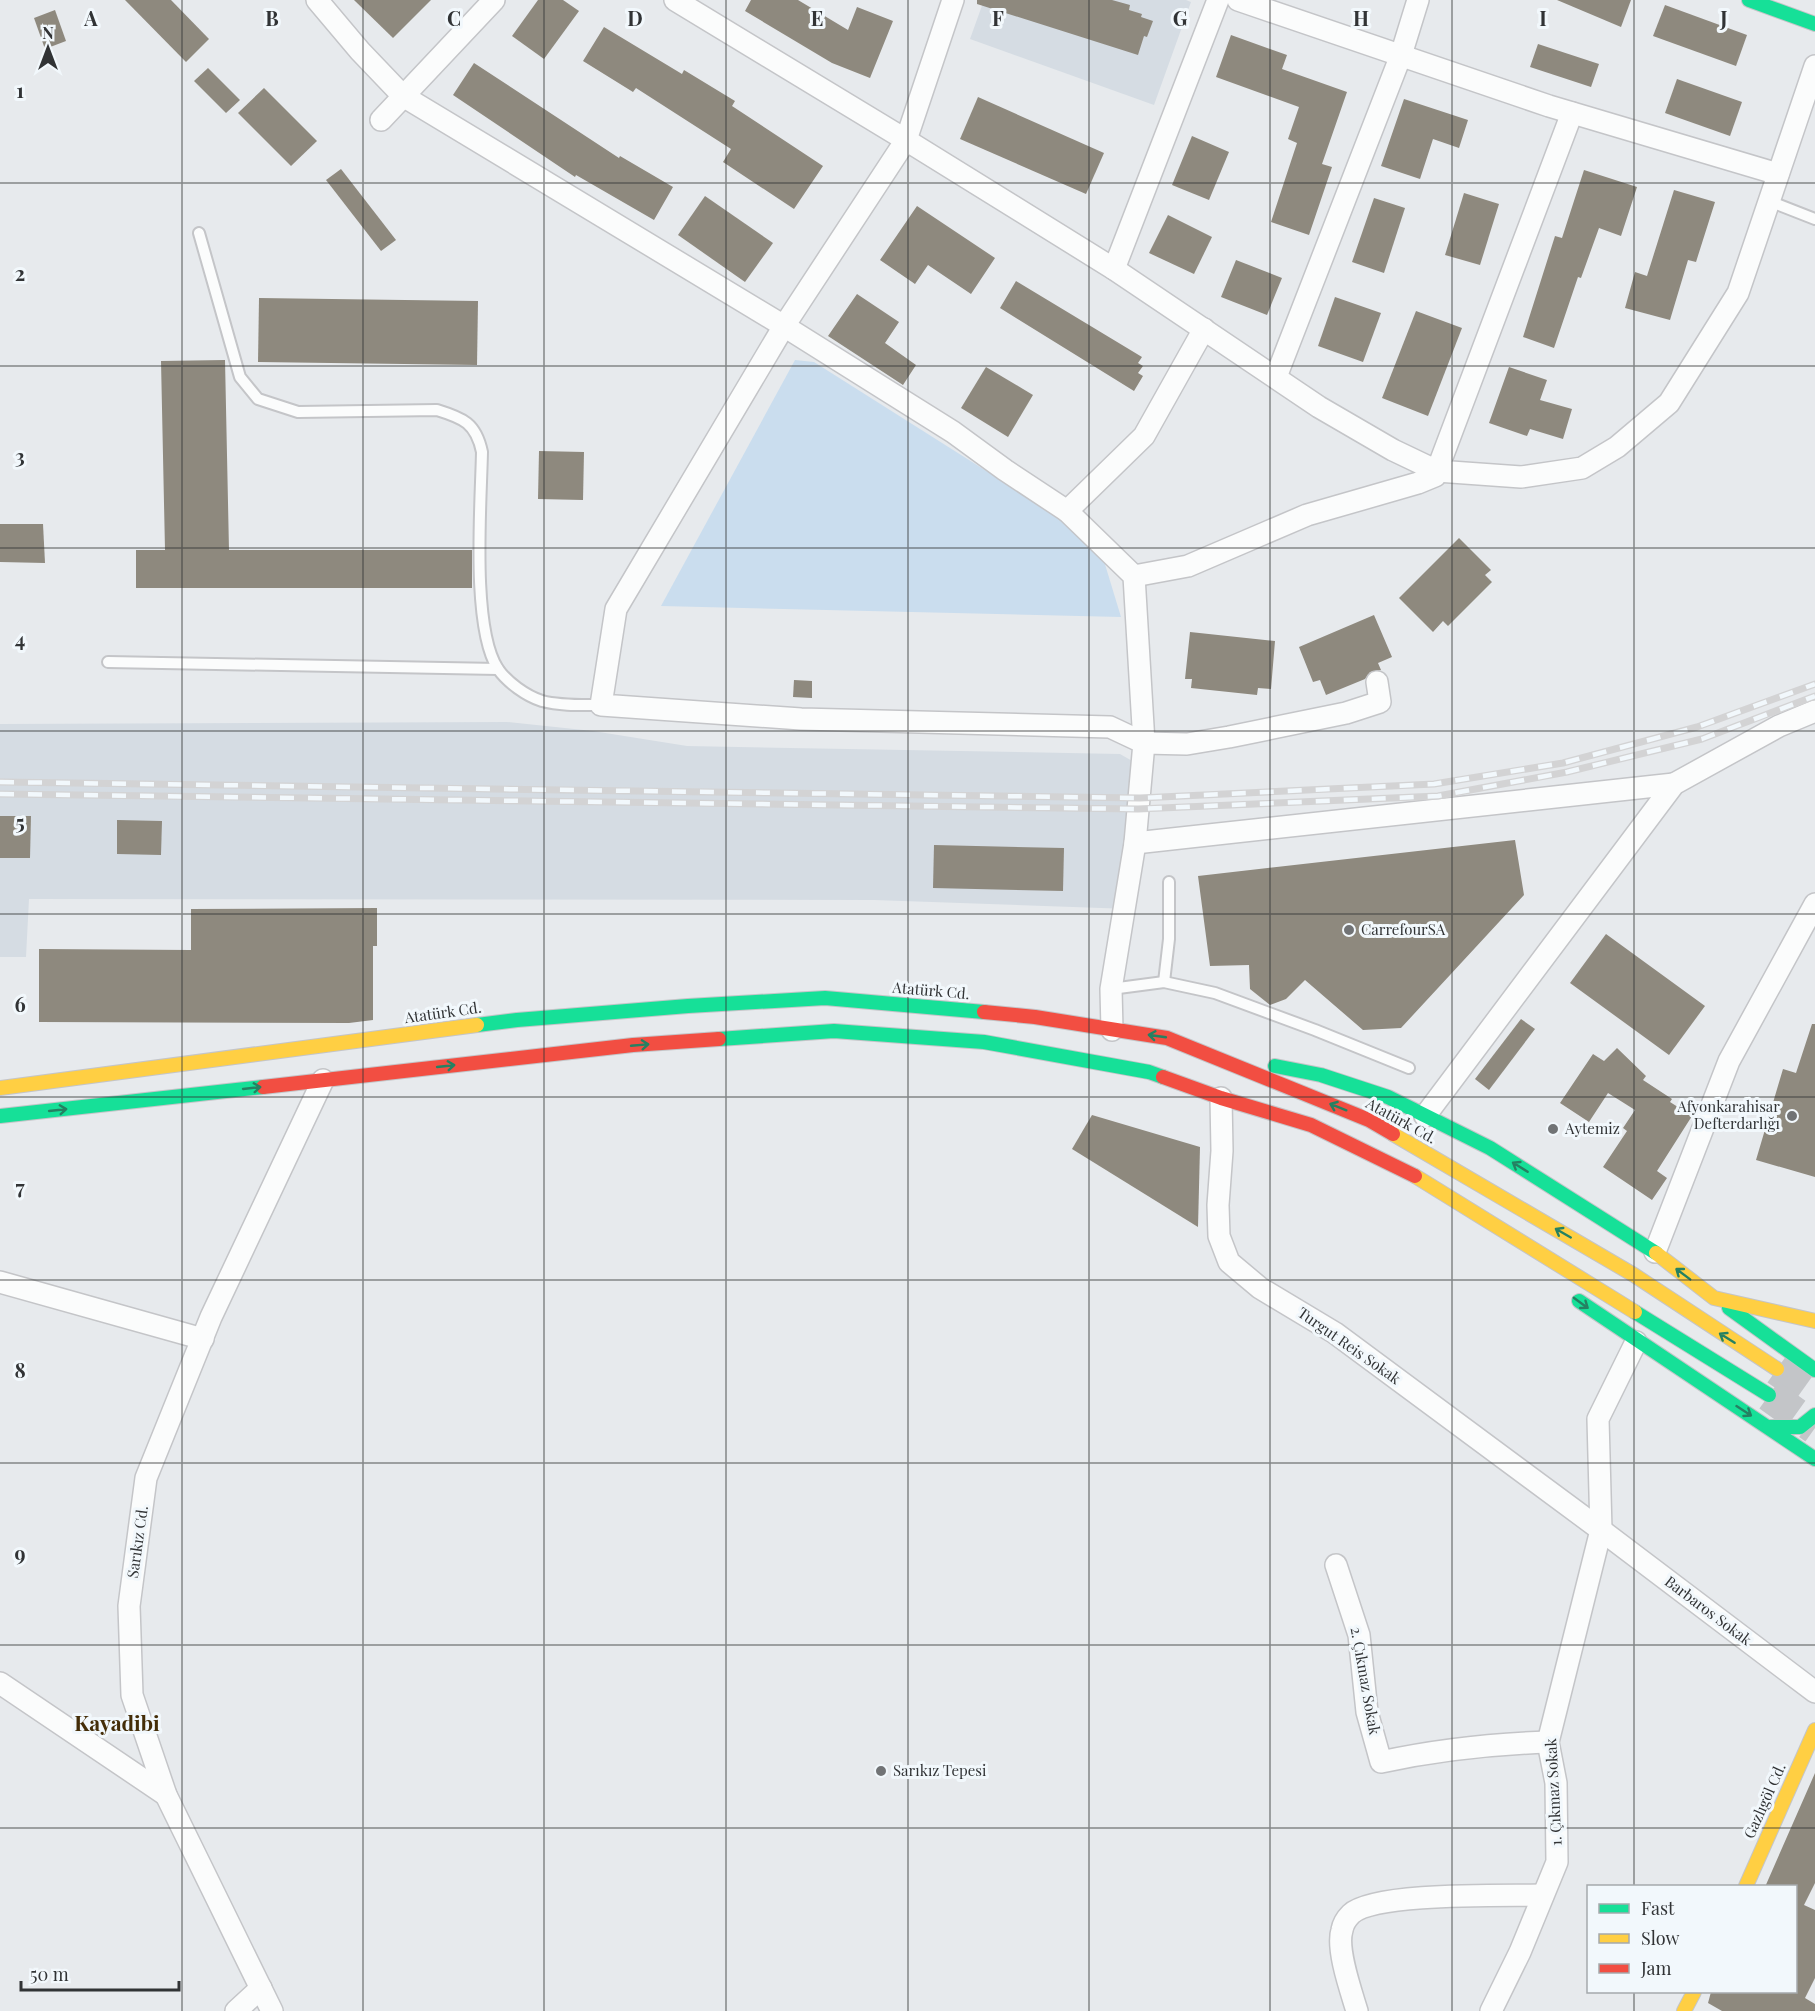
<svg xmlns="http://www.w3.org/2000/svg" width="1815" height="2011" viewBox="0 0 1815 2011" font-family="'Playfair Display',serif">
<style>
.built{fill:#d5dce3}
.green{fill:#caddee}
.building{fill:#8e897e}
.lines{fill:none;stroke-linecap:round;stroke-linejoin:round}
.primary-tunnel{stroke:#c3c5c8;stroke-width:33;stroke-dasharray:33 16;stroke-linecap:butt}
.lane-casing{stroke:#c4c5c8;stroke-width:14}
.street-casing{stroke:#c4c5c8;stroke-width:24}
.fast-casing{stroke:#c4c5c8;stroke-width:16}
.slow-casing{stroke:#c4c5c8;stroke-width:16}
.jam-casing{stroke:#c4c5c8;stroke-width:16}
.lane{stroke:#fbfcfc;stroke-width:10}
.street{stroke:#fbfcfc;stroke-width:21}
.fast{stroke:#16e098;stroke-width:14}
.slow{stroke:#ffcf43;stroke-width:14}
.jam{stroke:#f24e42;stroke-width:14}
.rail-casing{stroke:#d3d3d4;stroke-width:7}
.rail{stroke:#f2f8fc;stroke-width:4.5;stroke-dasharray:14;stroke-linecap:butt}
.oneway{stroke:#258162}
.grid{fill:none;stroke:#313335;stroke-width:1.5;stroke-opacity:0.55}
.poi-dot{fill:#717375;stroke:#f2f8fc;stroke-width:2}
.labels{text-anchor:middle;stroke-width:6;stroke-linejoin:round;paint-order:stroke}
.poi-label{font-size:15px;fill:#313335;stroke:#f2f8fc;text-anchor:start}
.street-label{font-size:15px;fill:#313335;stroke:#f2f8fc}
.district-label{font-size:21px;font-weight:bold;fill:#442d08;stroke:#f2f8fc}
.grid-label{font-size:20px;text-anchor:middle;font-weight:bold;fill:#313335;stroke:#f2f8fc;stroke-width:6;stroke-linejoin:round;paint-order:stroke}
</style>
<rect width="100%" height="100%" fill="#e7eaed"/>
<!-- built -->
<g class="built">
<polygon points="984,0 1186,0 1191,2 1154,105 970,39"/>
<polygon points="507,722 593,731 687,746 1120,754 1148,770 1144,854 1130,909 874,900 29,899 26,957 0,957 0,724"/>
</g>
<!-- green -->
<polygon class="green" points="795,360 814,362 1064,520 1104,561 1121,617 661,606"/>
<!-- building -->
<g class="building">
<polygon points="125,0 171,0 209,39 186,62"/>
<polygon points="354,0 431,0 393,38"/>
<polygon points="538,0 563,0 579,11 544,59 512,36"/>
<polygon points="751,0 798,0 848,30 857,7 893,21 870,78 832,63 745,11"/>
<polygon points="977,0 1112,0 1130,5 1129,10 1142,14 1141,17 1153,21 1147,37 1144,36 1138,55 977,4"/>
<polygon points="1557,0 1631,0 1621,27"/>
<polygon points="1665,5 1747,35 1736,66 1653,36"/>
<polygon points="55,10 66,41 45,49 34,18"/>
<polygon points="604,27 682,74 684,70 735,101 732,106 823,166 794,209 723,162 731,149 636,88 633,92 583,61"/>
<polygon points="1231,35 1287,55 1282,69 1347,92 1322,164 1332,167 1309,235 1271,222 1297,143 1288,139 1299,107 1216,77"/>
<polygon points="1538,44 1599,64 1591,87 1530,67"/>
<polygon points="474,63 619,158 620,156 673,187 654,220 576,175 575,177 453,95"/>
<polygon points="208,68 240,100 226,113 194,81"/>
<polygon points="1677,79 1742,102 1730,136 1665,113"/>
<polygon points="264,88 317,141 291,166 238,113"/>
<polygon points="978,97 1104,153 1086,194 960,139"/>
<polygon points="1404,99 1468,120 1459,148 1433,139 1420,179 1381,166"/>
<polygon points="1192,136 1229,152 1209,200 1172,185"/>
<polygon points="341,169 396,240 381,251 326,180"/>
<polygon points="1584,170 1637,187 1621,236 1599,228 1581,278 1578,277 1554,348 1523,337 1555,236 1562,238"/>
<polygon points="1674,190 1715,202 1696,262 1688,260 1670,320 1625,308 1635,272 1647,276"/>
<polygon points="1464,193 1499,204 1480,265 1445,255"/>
<polygon points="705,196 773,243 745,282 678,235"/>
<polygon points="1374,198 1405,208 1384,273 1352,262"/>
<polygon points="917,206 995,258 971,294 928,265 915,284 880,260"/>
<polygon points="1168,215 1212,237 1194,274 1149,253"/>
<polygon points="1236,260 1282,278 1267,315 1221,297"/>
<polygon points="1016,281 1142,357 1138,363 1143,366 1138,373 1143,376 1134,391 1000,308"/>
<polygon points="857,294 899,322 885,343 916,365 903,385 828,336"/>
<polygon points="1335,297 1381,313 1363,362 1318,346"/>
<polygon points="259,298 478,301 477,365 258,362"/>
<polygon points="1416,311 1462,328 1428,416 1382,398"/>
<polygon points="225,360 229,550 472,550 472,588 136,588 136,550 165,550 161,361"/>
<polygon points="986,367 1033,395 1008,437 961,408"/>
<polygon points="1509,367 1547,380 1540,400 1572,409 1563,439 1530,429 1527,436 1489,423"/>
<polygon points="539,451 584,452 583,500 538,499"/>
<polygon points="0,524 43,524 45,563 0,562"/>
<polygon points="1459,538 1491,570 1485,575 1492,582 1448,626 1443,621 1433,632 1399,598"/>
<polygon points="1374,615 1392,657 1378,663 1381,670 1370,672 1365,679 1326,695 1320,680 1313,682 1299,647"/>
<polygon points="1190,632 1275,641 1271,689 1258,688 1257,695 1191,688 1192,679 1185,679"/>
<polygon points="794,680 812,681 812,698 793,697"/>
<polygon points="0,816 31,816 30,858 0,858"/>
<polygon points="117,820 162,821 161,855 117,854"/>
<polygon points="1515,840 1524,895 1401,1028 1363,1030 1305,980 1286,999 1270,1005 1250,989 1249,965 1210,966 1198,876"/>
<polygon points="934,845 1064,848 1063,891 933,888"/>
<polygon points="377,908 377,946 373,946 373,1020 349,1023 39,1022 39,949 191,950 191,909"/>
<polygon points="1606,934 1705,1006 1669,1055 1570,983"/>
<polygon points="1521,1019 1535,1029 1489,1090 1475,1079"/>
<polygon points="1812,1024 1815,1024 1815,1177 1756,1160 1783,1069 1796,1073"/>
<polygon points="1617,1048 1646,1076 1643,1080 1672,1099 1670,1102 1692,1116 1657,1171 1667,1178 1652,1200 1603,1167 1627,1131 1623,1128 1635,1110 1608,1093 1589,1122 1560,1103 1593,1054 1604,1061"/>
<polygon points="1092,1115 1200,1147 1198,1227 1072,1149"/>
<polygon points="1815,1773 1815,1883 1804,1905 1815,1910 1815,1978 1805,1998 1815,2004 1815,2011 1722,2011 1708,2003 1711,1992 1796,1992 1796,1887 1765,1887"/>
</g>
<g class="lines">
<!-- primary-tunnel -->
<g class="primary-tunnel">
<polyline points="1777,1369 1815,1396"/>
<polyline points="1769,1395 1815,1428"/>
</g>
<defs>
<g id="lane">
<polyline points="1769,201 1815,219"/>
<path d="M199,233L240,377L258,399L298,412L437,410C463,418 476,423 482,452C481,503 471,628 498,669C507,682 526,696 542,701C561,706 582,705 601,705"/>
<polyline points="108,662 498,669"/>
<polyline points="1164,982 1169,939 1169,882"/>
<polyline points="1111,989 1164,982 1215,993 1315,1030 1409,1068"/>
</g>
<g id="street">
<polyline points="317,0 360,51 403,96 784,326 953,432 1005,470 1067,511 1144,436 1204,329"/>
<polyline points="675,0 906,140 1114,269 1319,407 1393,450 1437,471 1521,477 1582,468 1617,447 1669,403 1738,293 1815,66"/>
<polyline points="953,0 906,140 784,326 616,609 601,705 801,719 1110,727 1144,743 1135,843 1111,989 1112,1030"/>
<polyline points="1238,0 1549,106 1778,174"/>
<polyline points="381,120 494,0"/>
<polyline points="1114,269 1218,0"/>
<polyline points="1276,377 1401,55 1418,0"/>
<polyline points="1067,511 1134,576 1144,743 1187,744 1229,737 1346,713 1380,702 1377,682"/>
<polyline points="1134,576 1188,566 1307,515 1418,483 1435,476 1572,113"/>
<polyline points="1135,843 1674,784"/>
<polyline points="1221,1098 1222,1151 1218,1205 1219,1236 1229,1262 1260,1288 1335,1333 1601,1530 1815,1692"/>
<polyline points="1425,1116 1674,784 1779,726 1815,711"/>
<polyline points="1655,1252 1729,1061 1815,904"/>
<polyline points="0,1282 203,1339"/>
<path d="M1336,1565L1359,1635L1367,1712L1381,1762C1436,1750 1492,1744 1548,1742"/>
<polyline points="0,1683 166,1795"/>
<polyline points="236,2011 261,1988"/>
<polyline points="272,2011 166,1795 132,1695 129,1606 146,1478 211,1317 323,1080"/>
<path d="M1357,2011C1351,1991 1336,1949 1342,1930C1343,1924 1347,1918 1351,1914C1375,1892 1506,1896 1543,1895"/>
<polyline points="1491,2011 1520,1952 1557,1862 1556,1783 1548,1742 1601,1530 1598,1419 1636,1342"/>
</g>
<g id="fast">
<polyline points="1749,0 1815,24"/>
<polyline points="477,1025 517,1020 688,1006 825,998 984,1012"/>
<polyline points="719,1039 834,1031 984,1042 1149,1072 1163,1077"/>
<polyline points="1275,1066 1321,1075 1388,1097 1490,1148 1656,1253"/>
<polyline points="0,1116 263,1087"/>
<polyline points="1579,1301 1815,1459"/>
<polyline points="1729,1308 1815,1370"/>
<polyline points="1635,1312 1769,1395"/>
<polyline points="1769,1427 1800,1427 1815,1415"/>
</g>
<g id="slow">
<polyline points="0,1088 477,1025"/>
<polyline points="1393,1134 1634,1275 1777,1369"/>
<polyline points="1415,1176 1635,1312"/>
<polyline points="1656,1253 1714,1298 1815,1321"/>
<polyline points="1746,1886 1815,1730"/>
<polyline points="1684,2011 1694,1992"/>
</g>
<g id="jam">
<polyline points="984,1012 1035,1017 1167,1038 1369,1120 1393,1134"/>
<polyline points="1163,1077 1221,1098 1311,1125 1415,1176"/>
<polyline points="263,1087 633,1045 719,1039"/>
</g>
</defs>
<!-- lane casing -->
<use href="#lane" class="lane-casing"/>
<!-- street casing -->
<use href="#street" class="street-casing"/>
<!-- fast casing -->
<use href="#fast" class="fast-casing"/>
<!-- slow casing -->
<use href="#slow" class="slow-casing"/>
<!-- jam casing -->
<use href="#jam" class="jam-casing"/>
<!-- lane -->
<use href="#lane" class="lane"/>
<!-- street -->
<use href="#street" class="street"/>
<!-- fast -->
<use href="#fast" class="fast"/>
<!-- slow -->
<use href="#slow" class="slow"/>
<!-- jam -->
<use href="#jam" class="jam"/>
<defs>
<g id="rail">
<polyline points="0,782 1140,798 1434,784 1563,763 1697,727 1815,684"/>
<polyline points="0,794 1138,809 1438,796 1567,772 1702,739 1815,696"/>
</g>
</defs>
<!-- rail casing -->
<use href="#rail" class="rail-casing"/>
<!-- rail -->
<use href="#rail" class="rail"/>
</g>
<!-- one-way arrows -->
<defs><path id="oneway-shaft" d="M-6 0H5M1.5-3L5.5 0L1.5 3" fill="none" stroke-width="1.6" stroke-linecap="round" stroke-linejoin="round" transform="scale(1.5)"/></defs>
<g class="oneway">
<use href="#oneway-shaft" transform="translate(1157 1036) rotate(-172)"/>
<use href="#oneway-shaft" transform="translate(640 1045) rotate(-5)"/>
<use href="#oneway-shaft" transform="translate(446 1066) rotate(-6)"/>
<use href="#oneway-shaft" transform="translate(252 1088) rotate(-6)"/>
<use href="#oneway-shaft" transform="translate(1338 1107) rotate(-158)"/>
<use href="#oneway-shaft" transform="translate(58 1110) rotate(-6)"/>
<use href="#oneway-shaft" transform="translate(1520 1167) rotate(-148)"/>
<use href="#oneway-shaft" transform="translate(1563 1233) rotate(-150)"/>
<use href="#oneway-shaft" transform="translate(1683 1274) rotate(-143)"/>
<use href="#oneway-shaft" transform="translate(1581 1303) rotate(36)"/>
<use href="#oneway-shaft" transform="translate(1727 1338) rotate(-148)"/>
<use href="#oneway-shaft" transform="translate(1744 1411) rotate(33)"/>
</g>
<!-- grid -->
<path class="grid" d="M182,0V2011M363,0V2011M544,0V2011M726,0V2011M908,0V2011M1089,0V2011M1270,0V2011M1452,0V2011M1634,0V1886M0,183H1815M0,366H1815M0,548H1815M0,731H1815M0,914H1815M0,1097H1815M0,1280H1815M0,1463H1815M0,1645H1815M0,1828H1815M1634,1992V2011"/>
<!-- markers -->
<g class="poi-dot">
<circle cx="1349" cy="930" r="6"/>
<circle cx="1792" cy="1116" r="6"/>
<circle cx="1553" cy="1129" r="6"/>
<circle cx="881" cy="1771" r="6"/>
</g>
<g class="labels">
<!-- poi labels -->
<g class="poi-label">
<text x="1361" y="935">CarrefourSA</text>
<text x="1780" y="1112" text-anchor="end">Afyonkarahisar<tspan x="1780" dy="17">Defterdarlığı</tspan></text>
<text x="1565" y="1134">Aytemiz</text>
<text x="893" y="1776">Sarıkız Tepesi</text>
</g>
<!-- street labels -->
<g class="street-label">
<text transform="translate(931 991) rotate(5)" y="5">Atatürk Cd.</text>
<text transform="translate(443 1013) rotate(-8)" y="5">Atatürk Cd.</text>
<text transform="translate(1401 1121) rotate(29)" y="5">Atatürk Cd.</text>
<text transform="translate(1349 1346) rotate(35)" y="5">Turgut Reis Sokak</text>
<text transform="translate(138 1542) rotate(-82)" y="5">Sarıkız Cd.</text>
<text transform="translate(1708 1611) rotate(37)" y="5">Barbaros Sokak</text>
<text transform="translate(1365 1681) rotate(80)" y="5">2. Çıkmaz Sokak</text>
<text transform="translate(1554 1792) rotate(-93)" y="5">1. Çıkmaz Sokak</text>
<text transform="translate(1765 1801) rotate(-66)" y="5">Gazlıgöl Cd.</text>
</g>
<!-- district labels -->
<g class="district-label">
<text x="117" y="1731">Kayadibi</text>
</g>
</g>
<g class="grid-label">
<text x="91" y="26">A</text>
<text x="272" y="26">B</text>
<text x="454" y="26">C</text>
<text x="635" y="26">D</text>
<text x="817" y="26">E</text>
<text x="998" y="26">F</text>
<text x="1180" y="26">G</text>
<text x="1361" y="26">H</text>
<text x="1543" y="26">I</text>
<text x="1724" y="26">J</text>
<text x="20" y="98">1</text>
<text x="20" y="281">2</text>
<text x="20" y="464">3</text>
<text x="20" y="647">4</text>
<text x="20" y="830">5</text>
<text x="20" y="1012">6</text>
<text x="20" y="1195">7</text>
<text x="20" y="1378">8</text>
<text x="20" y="1561">9</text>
</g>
<!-- legend -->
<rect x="1587" y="1885" width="210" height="108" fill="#f2f8fc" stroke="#a5a9ac" stroke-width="1.5"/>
<rect x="1599" y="1904" width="30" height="9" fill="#16e098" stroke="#a5a9ac" stroke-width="1.5"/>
<text x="1641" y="1915" font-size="18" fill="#313335">Fast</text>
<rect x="1599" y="1934" width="30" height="9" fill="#ffcf43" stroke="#a5a9ac" stroke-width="1.5"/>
<text x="1641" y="1945" font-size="18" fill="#313335">Slow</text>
<rect x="1599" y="1964" width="30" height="9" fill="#f24e42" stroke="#a5a9ac" stroke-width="1.5"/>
<text x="1641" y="1975" font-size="18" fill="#313335">Jam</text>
<!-- north arrow -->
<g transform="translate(48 48)" stroke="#f2f8fc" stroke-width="4.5" paint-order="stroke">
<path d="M0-4.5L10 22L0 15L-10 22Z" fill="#313335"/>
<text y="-9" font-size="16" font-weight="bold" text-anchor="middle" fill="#313335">N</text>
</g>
<!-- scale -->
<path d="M21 1981v9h158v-9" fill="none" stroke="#313335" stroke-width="3"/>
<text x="30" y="1981" font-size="18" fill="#313335" stroke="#f2f8fc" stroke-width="4.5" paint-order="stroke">50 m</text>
</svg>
